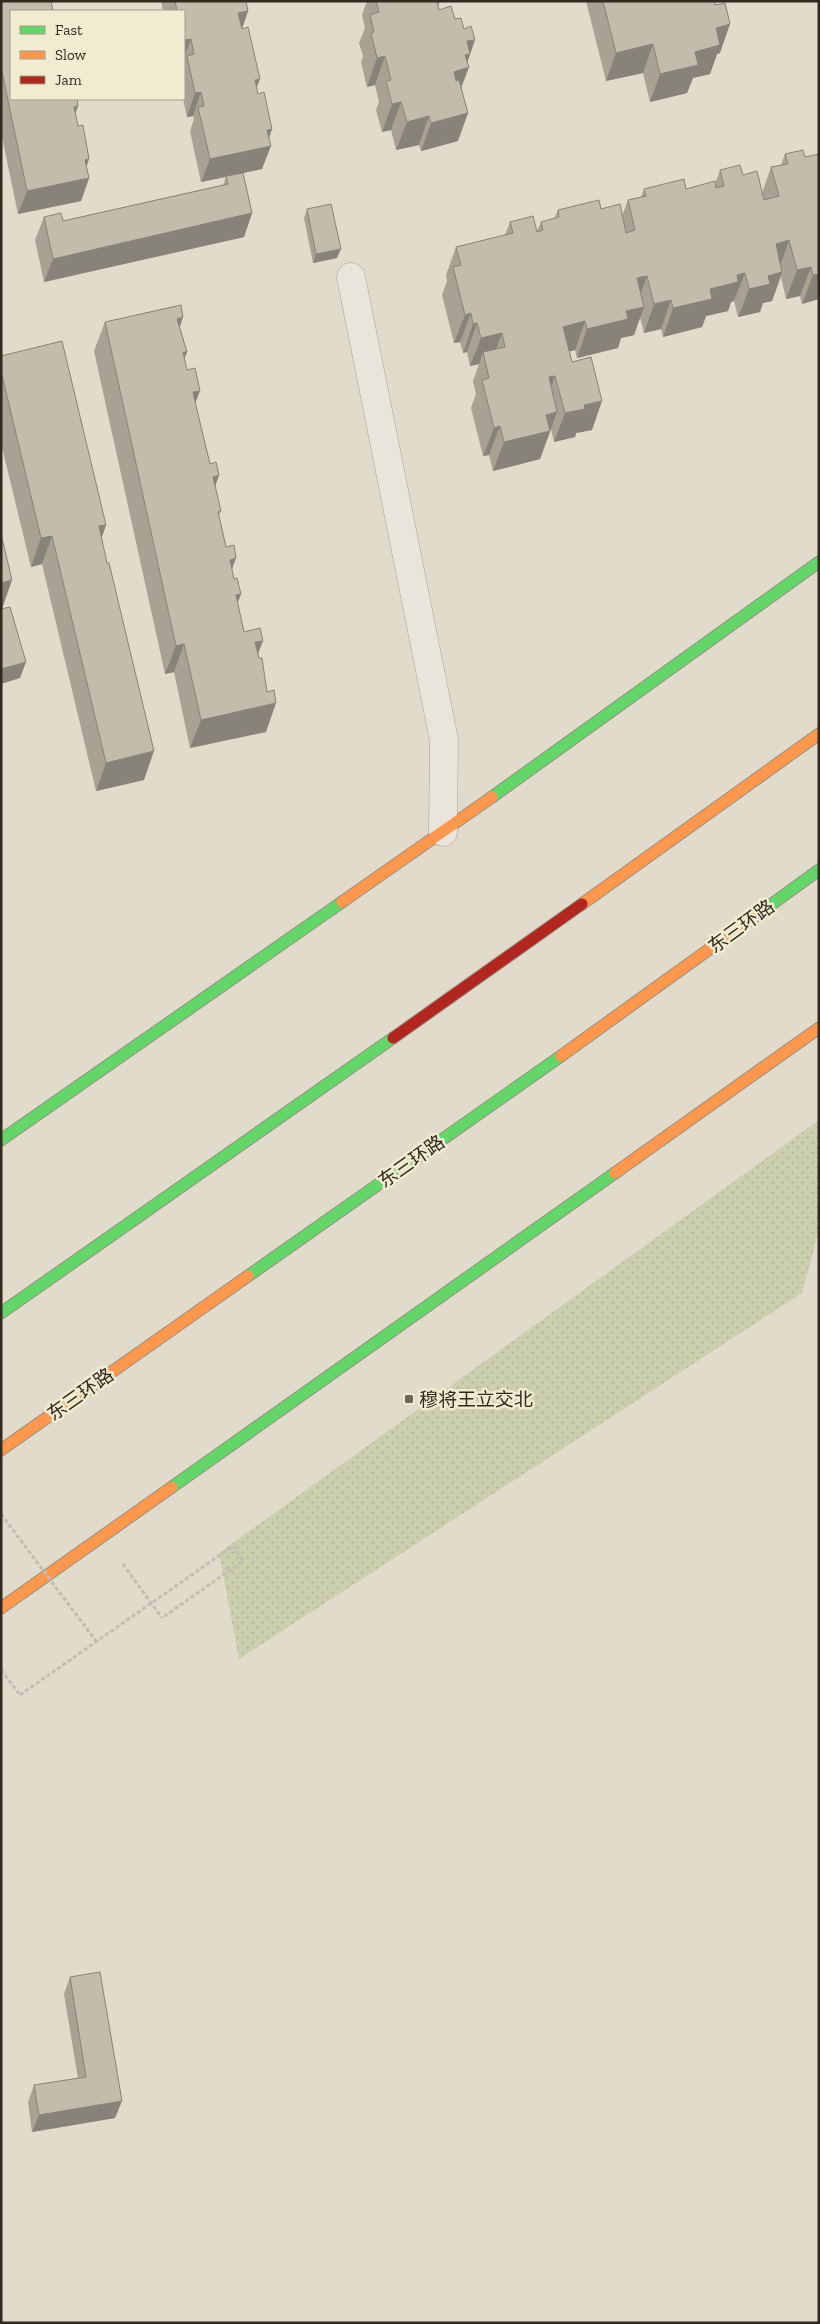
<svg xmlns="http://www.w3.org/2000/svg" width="820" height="2324" viewBox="0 0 820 2324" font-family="'Zilla Slab','Noto Sans SC',serif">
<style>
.grass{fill:url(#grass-dots)}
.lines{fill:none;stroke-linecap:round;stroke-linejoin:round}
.street-casing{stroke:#a5a094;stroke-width:29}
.fast-casing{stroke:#959084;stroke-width:13}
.slow-casing{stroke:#959084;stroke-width:13}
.jam-casing{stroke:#959084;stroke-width:13}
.path{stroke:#c1bdb3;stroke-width:3;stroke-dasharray:4 2.5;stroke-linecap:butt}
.street{stroke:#e8e6db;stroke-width:28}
.fast{stroke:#63d668;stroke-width:11}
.slow{stroke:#ff974d;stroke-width:11}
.jam{stroke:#b3261e;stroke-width:11}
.path-bridge{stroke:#c1bdb3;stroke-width:3;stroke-dasharray:4 2.5;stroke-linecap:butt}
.wall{fill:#a8a194}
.shaded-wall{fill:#888378}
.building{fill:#c3bbac;stroke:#888378}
.poi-dot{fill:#6f685a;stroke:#f1ebd1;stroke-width:2}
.labels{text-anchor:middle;stroke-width:5;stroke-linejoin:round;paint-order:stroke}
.street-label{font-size:19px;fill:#322a1e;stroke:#f1ebd1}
.poi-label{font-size:19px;fill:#322a1e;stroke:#f1ebd1;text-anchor:start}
</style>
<defs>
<pattern id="grass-dots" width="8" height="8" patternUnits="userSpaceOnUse" patternTransform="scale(1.25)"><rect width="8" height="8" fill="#cccfae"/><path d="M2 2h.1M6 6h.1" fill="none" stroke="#b0b295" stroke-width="1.8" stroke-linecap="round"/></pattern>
</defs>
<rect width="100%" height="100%" fill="#e0dbca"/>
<!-- grass -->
<polygon class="grass" points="819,1120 819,1230 802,1293 239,1659 219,1553"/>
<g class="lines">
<defs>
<polyline id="street" points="351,277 444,740 443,832"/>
<g id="fast">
<polyline points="492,797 819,562"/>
<polyline points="765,909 819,870"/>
<polyline points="1,1140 342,902"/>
<polyline points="248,1276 561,1056"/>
<polyline points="1,1313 393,1038"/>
<polyline points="172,1487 615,1173"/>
</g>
<g id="slow">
<polyline points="342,902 492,797"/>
<polyline points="582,904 819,734"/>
<polyline points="561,1056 765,909"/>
<polyline points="615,1173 819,1028"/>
<polyline points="1,1450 248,1276"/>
<polyline points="1,1608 172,1487"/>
</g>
<polyline id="jam" points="393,1038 582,904"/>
</defs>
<!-- street casing -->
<use href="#street" class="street-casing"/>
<!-- fast casing -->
<use href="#fast" class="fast-casing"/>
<!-- slow casing -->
<use href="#slow" class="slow-casing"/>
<!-- jam casing -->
<use href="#jam" class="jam-casing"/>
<!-- path -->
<g class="path">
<polyline points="123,1564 162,1618"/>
<polyline points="1,1670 20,1695"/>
</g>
<!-- street -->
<use href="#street" class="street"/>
<!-- fast -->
<use href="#fast" class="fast"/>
<!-- slow -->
<use href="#slow" class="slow"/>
<!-- jam -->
<use href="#jam" class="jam"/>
<!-- path-bridge -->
<g class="path-bridge">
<polyline points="1,1514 96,1641"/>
<polyline points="20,1695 233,1546 243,1561 162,1618"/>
</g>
</g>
<!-- wall -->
<g class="wall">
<polygon points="1,1 11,11 78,106 75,114 89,178 81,201 18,214 1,132"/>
<polygon points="161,1 246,1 248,11 242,28 258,94 272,129 269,138 262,169 243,173 252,213 244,237 44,282 35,240 44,217 63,221 223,185 226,177 201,182 190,131 194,119 193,116 187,117 183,99 184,99 184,11 163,11"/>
<polygon points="367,1 440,1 438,7 439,10 455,19 470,53 467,62 469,67 461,87 458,141 421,151 419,145 396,150 391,130 382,132 376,110 379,102 375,85 367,87 361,62 363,56 359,43 365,28 362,15"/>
<polygon points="586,1 715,1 720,53 717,54 710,74 693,78 687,93 650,102 643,73 606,81"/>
<polygon points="785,154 819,299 802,304 800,296 786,299 781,277 772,301 763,303 760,312 738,317 734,301 731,302 728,311 706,316 702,327 663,337 661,329 644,333 640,317 634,335 621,338 618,348 577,358 575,350 569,351 592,430 576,433 575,437 554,442 551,429 540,459 493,471 489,455 483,456 471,408 476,394 473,381 479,364 470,366 467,352 463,353 460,342 454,343 442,295 447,281 446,275 456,247 505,235 510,222 537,231 541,222 554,219 558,210 601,209 622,216 628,200 641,197 644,189 686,189 715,184 720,170 743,175 762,193 771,167 781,165"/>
<polygon points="307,209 337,258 313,263 304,218"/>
<polygon points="183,317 180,327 187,352 184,359 210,464 219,475 215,486 221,511 219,515 234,579 241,594 237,603 244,632 258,654 266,732 190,748 174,672 165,674 94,351 105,322"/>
<polygon points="1,356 106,525 101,538 144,780 96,791 42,564 31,567 1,443"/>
<polygon points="70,1977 115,2118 32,2132 28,2102 34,2085 78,2078 64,1994"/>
</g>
<!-- shaded-wall -->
<g class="shaded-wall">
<polygon points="248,11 240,35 238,13"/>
<polygon points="730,24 720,53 717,54 710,74 693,78 687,93 650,102 660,74 695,52 716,28"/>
<polygon points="191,39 184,58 184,40"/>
<polygon points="475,40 465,69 469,67 458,96 454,72 467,41"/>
<polygon points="653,44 643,73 606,81 616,53"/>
<polygon points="385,56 375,85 367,87 377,58"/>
<polygon points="260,79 251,102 255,80"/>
<polygon points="201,92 193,116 187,117 195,93"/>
<polygon points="401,102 391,130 382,132 392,104"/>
<polygon points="78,106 70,129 74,107"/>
<polygon points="468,113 458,141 421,151 431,123"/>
<polygon points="429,116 419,145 396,150 407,122"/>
<polygon points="272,129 266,147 271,146 262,169 201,182 210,159 267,130"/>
<polygon points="89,159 82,180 89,178 81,201 18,214 27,191 85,160"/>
<polygon points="252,213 244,237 44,282 53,259"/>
<polygon points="789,240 779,269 776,244"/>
<polygon points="341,249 337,258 313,263 316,254"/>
<polygon points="811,267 800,296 786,299 797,270"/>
<polygon points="782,272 772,301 763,303 760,312 738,317 749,289 768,276"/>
<polygon points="745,273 734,301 731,302 728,311 706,316 702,327 663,337 673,308 737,275"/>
<polygon points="819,274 819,299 802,304 813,275"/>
<polygon points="647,276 637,304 637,278"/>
<polygon points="671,300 661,329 644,333 654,304"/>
<polygon points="644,307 634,335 621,338 618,348 577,358 587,329 626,311"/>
<polygon points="471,313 460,342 454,343 465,315"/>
<polygon points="183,317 173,346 177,319"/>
<polygon points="585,321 575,350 553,356 563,327"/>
<polygon points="477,323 467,352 463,353 473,324"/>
<polygon points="502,333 491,362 483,352 479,364 470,366 481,338"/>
<polygon points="183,352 187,352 176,380"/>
<polygon points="555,376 545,404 549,377"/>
<polygon points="200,391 189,419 193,392"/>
<polygon points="602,401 592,430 576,433 575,437 554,442 565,413 584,405"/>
<polygon points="557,412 540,459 493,471 504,442 546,415"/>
<polygon points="500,426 489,455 483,456 494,428"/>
<polygon points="219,475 209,504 213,477"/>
<polygon points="106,525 96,554 99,526"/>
<polygon points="52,536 42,564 31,567 41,538"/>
<polygon points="236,558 226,586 230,560"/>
<polygon points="12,580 2,609 1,609 1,583"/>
<polygon points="241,594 230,623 236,595"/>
<polygon points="263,641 252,669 255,642"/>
<polygon points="184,644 174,672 165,674 176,646"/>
<polygon points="26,662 20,678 1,684 1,669"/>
<polygon points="276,703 266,732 190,748 201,720"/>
<polygon points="154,751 144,780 96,791 106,763"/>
<polygon points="122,2101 115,2118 32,2132 39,2115"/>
</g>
<!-- building -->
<g class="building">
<polygon points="1,1 51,1 53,11 11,11 11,99 77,99 78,106 74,107 78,126 83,125 89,159 85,160 89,178 27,191 1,67"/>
<polygon points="175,1 246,1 248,11 238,13 242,29 248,27 260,79 255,80 258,94 264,92 272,129 267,130 271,146 210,159 198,107 204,106 201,92 195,93 187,56 194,54 191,39 184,40 184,11 177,11"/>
<polygon points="376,1 437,1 439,10 451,6 455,19 461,18 464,29 471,26 475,40 467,41 470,54 465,55 469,67 454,72 456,81 459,80 468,113 431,123 429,116 407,122 401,102 392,104 386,81 391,80 385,56 377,58 371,33 374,32 370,15 379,12"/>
<polygon points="603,1 715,1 715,5 725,3 730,24 716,28 720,45 695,52 698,65 660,74 653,44 616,53"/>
<polygon points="803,150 805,157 819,154 819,274 813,275 811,267 797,270 789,240 776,244 782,272 768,276 770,284 749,289 745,273 737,275 738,282 710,289 712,299 673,308 671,300 654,304 647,276 637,278 644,307 626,311 628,319 587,329 585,321 563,327 572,362 591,357 602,401 584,405 585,409 565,413 555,376 549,377 557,412 546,415 550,431 504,442 500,426 494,428 482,380 489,378 483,352 505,347 502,333 481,338 477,323 473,324 471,313 465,315 453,267 461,265 456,247 513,233 510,222 533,216 537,232 543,230 541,222 559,217 558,210 599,200 601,209 620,204 626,233 635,230 628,200 646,196 644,189 684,179 686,189 715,181 716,188 724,186 720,170 740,165 743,175 757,171 764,200 779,196 771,167 788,164 785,154"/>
<polygon points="243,173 252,213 53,259 44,217 61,213 63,221 228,184 226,176"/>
<polygon points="331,204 341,249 316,254 307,209"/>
<polygon points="181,305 183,317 177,319 187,352 183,352 187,370 195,368 200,391 193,392 197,410 210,464 216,462 219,475 213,477 221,511 218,512 226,547 234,545 236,558 230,560 234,579 237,578 241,594 236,595 244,632 260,628 263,641 255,642 259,658 262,658 267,692 274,690 276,703 201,720 184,644 176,646 105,322"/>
<polygon points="62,341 106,525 99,526 107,563 109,563 154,751 106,763 52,536 41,538 1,371 1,356"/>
<polygon points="1,534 12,580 1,583"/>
<polygon points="10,607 26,662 1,669 1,609"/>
<polygon points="100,1972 122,2101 39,2115 34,2085 86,2077 70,1977"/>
</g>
<!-- markers -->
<rect class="poi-dot" x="404" y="1394" width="10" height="10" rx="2.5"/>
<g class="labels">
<!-- street labels -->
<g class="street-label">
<text transform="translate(741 926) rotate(-36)" y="7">东三环路</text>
<text transform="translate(411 1161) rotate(-35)" y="7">东三环路</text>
<text transform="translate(80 1394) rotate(-35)" y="7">东三环路</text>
</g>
<!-- poi labels -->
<g class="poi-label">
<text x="419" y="1406">穆将王立交北</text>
</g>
</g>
<!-- border -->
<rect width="820" height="2324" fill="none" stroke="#322a1e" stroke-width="5"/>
<!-- legend -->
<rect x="10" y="10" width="175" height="90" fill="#f1ebd1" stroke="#a59e89"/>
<rect x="20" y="26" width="25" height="8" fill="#63d668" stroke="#a59e89"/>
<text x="55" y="35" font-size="15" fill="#322a1e">Fast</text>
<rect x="20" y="51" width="25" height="8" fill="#ff974d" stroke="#a59e89"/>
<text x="55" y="60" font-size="15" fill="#322a1e">Slow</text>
<rect x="20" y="76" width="25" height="8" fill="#b3261e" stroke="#a59e89"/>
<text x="55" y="85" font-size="15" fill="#322a1e">Jam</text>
</svg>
